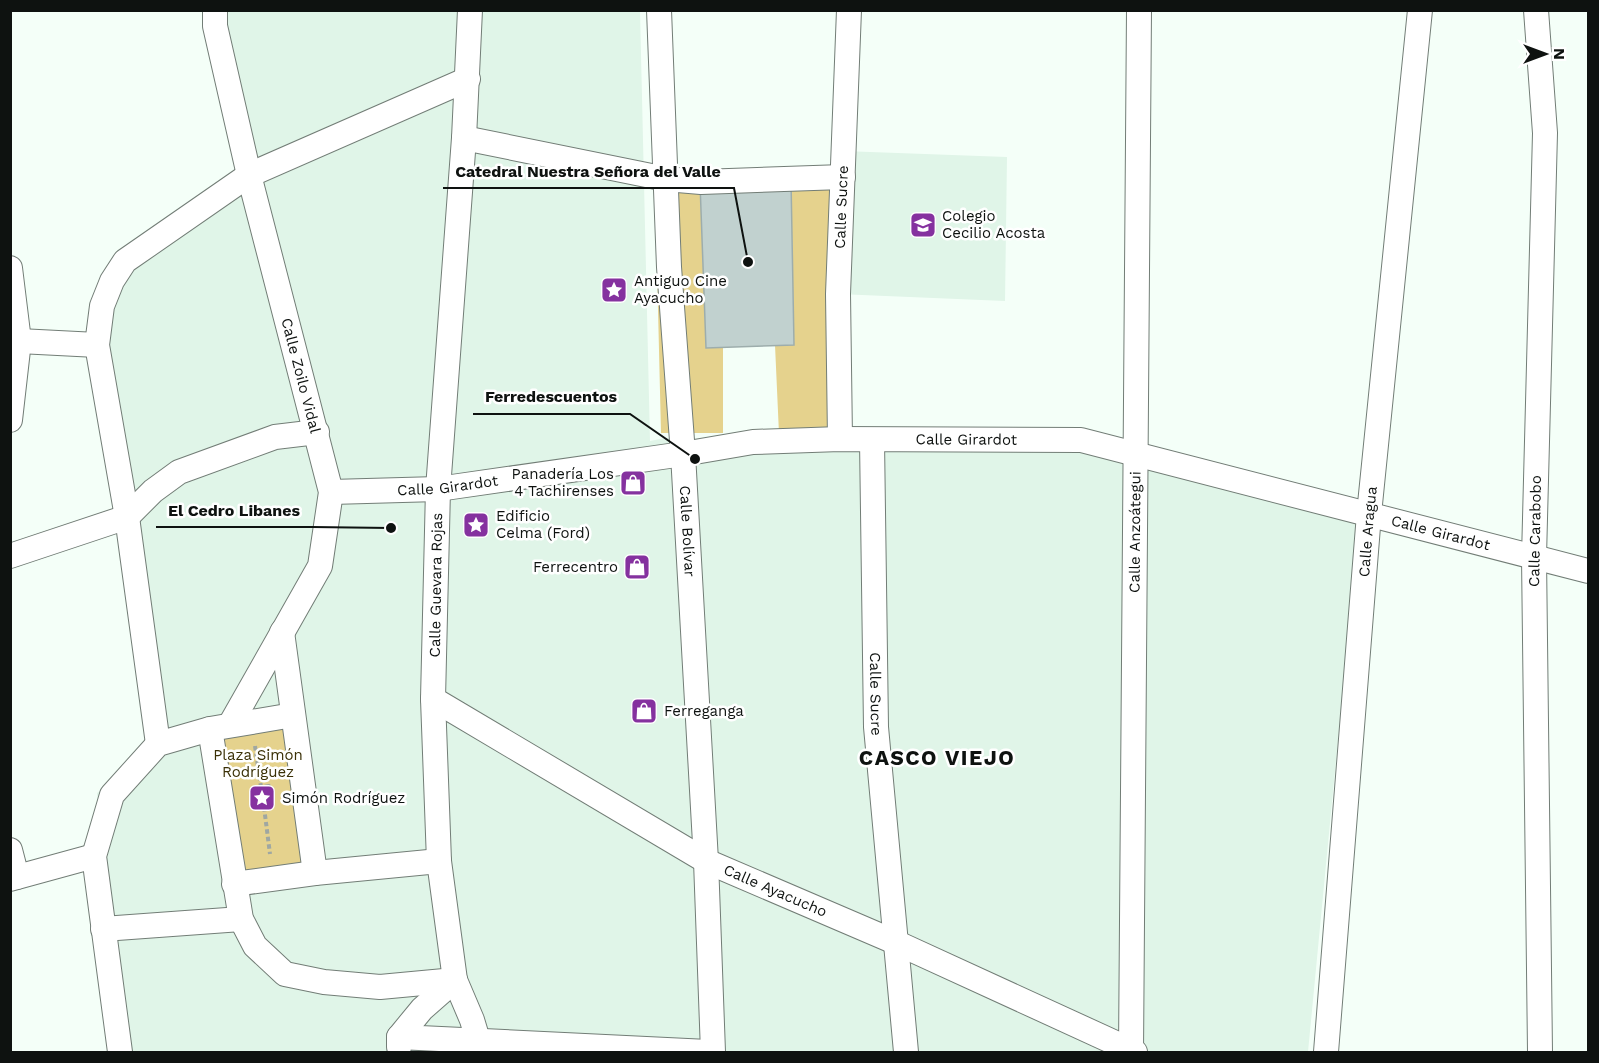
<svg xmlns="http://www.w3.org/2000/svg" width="1599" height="1063" viewBox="0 0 1599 1063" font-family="'Work Sans',sans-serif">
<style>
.built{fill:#e0f5e8}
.green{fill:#e5d28d}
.building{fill:#c1d1cf;stroke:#9dadac;stroke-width:1.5}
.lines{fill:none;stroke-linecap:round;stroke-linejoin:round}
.street-casing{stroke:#727d76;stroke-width:26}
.path{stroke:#9fa7a2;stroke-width:4;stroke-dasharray:4.5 3;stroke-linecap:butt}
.street{stroke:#fff;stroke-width:24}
.labels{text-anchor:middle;stroke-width:5;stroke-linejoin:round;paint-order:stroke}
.street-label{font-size:15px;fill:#0e1210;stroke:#fff}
.poi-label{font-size:15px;fill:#0e1210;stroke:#fff;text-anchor:start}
.park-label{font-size:15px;fill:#3a3006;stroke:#fff}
.district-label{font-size:21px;font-weight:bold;letter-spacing:1.5px;fill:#0e1210;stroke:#fff}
.leader{fill:none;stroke:#0e1210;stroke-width:2}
.callout-dot{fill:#0e1210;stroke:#fff;stroke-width:2}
.callout-label{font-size:16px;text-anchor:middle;font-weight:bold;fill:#0e1210;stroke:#fff;stroke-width:5;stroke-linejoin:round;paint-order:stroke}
</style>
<rect width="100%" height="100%" fill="#f4fff8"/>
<!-- built -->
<g class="built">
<polygon points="223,11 640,11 650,441 665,438 1110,448 1359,521 1308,1052 128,1052 97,793 161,749 105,347 111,273 260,183"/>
<polygon points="843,151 1007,157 1005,301 838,294"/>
</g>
<!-- green -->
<g class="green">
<polygon points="842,178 831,434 779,434 775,345 794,344 791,180"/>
<polygon points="700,183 706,348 723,348 723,433 661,433 655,185"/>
<polygon points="293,715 315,873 234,884 210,729"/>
</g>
<!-- building -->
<g class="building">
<polygon points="791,180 794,345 706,348 700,183"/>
<rect x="411" y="1050" width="58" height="2"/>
</g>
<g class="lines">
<defs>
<g id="street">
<path id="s1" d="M215,10V26L249,175L331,492L320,566L230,725"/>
<polyline points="470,10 464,138 438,489 433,699 439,861 455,980 472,1020 478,1040 479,1052"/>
<path id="s2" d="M659,10L669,267L683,454L706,861L713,1052"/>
<polyline points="1536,10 1545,133 1534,557 1540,1052"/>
<polyline points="464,138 666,179 701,182 843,177"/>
<polyline points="10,268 19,341 10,420"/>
<polyline points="19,341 97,345"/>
<path id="s3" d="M840,439L838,294L849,10"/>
<path id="s4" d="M872,440L876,727L906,1052"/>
<path id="s5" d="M331,492L438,489L683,454L753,442L840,439L1081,440L1588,571"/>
<polyline points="10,556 127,517 153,491 179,472 275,437 317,432"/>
<polyline points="282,632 315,873"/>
<path id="s6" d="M433,699L706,861L895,942L1135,1052"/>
<polyline points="210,729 241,919 255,946 285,974 324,982 380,987 455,980"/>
<polyline points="158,744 127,517 97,345 102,306 112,281 125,261 249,175 468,79"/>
<polyline points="10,850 17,877"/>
<polyline points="10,879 94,856"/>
<polyline points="234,884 315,873 439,861"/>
<polyline points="103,929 241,919"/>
<polyline points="399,1037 708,1052"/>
<polyline points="399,1047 399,1037 422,1009 455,980"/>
<polyline points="120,1052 94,856 112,795 158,744 210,729 293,715"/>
<path id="s7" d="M1131,1052L1139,10"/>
<path id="s8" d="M1326,1052L1369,514L1420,10"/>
</g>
</defs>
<!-- street casing -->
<use href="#street" class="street-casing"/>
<!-- path -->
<g class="path">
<polyline points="255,746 261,787"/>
<polygon points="269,786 272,806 256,808 253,789"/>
<polyline points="264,807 270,854"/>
</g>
<!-- street -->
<use href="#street" class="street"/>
</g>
<!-- icons -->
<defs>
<symbol id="school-square" viewBox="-11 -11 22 22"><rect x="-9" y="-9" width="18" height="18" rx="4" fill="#85319f" stroke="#fff"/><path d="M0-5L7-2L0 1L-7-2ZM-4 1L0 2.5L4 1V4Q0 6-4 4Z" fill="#fff"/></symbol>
<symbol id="sight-square" viewBox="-11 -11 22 22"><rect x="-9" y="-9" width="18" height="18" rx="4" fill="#85319f" stroke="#fff"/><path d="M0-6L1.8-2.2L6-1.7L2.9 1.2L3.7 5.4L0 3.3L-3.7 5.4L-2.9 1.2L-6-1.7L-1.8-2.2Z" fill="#fff"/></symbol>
<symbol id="shop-square" viewBox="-11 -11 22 22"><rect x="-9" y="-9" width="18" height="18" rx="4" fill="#85319f" stroke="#fff"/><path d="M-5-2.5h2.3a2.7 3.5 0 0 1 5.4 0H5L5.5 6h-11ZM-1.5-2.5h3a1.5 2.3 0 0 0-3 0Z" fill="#fff"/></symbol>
</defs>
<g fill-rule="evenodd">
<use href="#school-square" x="908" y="210" width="30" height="30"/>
<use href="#sight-square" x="599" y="275" width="30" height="30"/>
<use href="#shop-square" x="618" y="468" width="30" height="30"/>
<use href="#sight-square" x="461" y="510" width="30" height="30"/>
<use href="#shop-square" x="622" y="552" width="30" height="30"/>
<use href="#shop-square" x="629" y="696" width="30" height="30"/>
<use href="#sight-square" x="247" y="783" width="30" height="30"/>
</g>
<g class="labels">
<!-- street labels -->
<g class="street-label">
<text dy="5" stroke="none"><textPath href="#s3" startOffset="232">Calle Sucre</textPath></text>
<text dy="5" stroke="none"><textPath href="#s1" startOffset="376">Calle Zoilo Vidal</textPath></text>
<text dy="5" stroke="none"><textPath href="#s5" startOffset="639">Calle Girardot</textPath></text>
<text dy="5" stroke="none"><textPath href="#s5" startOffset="117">Calle Girardot</textPath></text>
<text dy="5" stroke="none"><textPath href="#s2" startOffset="522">Calle Bolívar</textPath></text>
<text dy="5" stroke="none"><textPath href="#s8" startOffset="522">Calle Aragua</textPath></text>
<text transform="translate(1535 531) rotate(-89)" y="5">Calle Carabobo</text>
<text dy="5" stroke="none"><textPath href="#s7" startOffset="520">Calle Anzoátegui</textPath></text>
<text dy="5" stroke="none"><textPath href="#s5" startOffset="1125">Calle Girardot</textPath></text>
<text transform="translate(436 585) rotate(-89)" y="5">Calle Guevara Rojas</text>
<text dy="5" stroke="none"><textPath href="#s4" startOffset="254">Calle Sucre</textPath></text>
<text dy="5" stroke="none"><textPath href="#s6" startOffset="393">Calle Ayacucho</textPath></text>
</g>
<!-- poi labels -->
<g class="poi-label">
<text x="942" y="221">Colegio<tspan x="942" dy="17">Cecilio Acosta</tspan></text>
<text x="634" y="286">Antiguo Cine<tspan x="634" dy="17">Ayacucho</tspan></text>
<text x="614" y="479" text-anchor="end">Panadería Los<tspan x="614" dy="17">4 Tachirenses</tspan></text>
<text x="496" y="521">Edificio<tspan x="496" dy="17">Celma (Ford)</tspan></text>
<text x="618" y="572" text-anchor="end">Ferrecentro</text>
<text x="664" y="716">Ferreganga</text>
<text x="282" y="803">Simón Rodríguez</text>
</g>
<!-- park labels -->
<g class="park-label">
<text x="258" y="760">Plaza Simón<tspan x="258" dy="17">Rodríguez</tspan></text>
</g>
<!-- district labels -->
<g class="district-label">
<text x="937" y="765">CASCO VIEJO</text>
</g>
</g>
<!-- callouts -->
<path class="leader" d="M748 262L734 188H443M695 459L630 414H473M391 528L312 527H156"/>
<g class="callout-dot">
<circle cx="748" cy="262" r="6"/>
<circle cx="695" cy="459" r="6"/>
<circle cx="391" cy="528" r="6"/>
</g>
<g class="callout-label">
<text x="588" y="177">Catedral Nuestra Señora del Valle</text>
<text x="551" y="402">Ferredescuentos</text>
<text x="234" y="516">El Cedro Libanes</text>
</g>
<!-- border -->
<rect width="1599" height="1063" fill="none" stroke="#0e1210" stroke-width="24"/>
<!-- north arrow -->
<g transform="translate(1545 54) rotate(90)" stroke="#ffffff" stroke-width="4.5" paint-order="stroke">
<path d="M0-4.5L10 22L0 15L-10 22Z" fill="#0e1210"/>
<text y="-9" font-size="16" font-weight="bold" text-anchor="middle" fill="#0e1210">N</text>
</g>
</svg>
